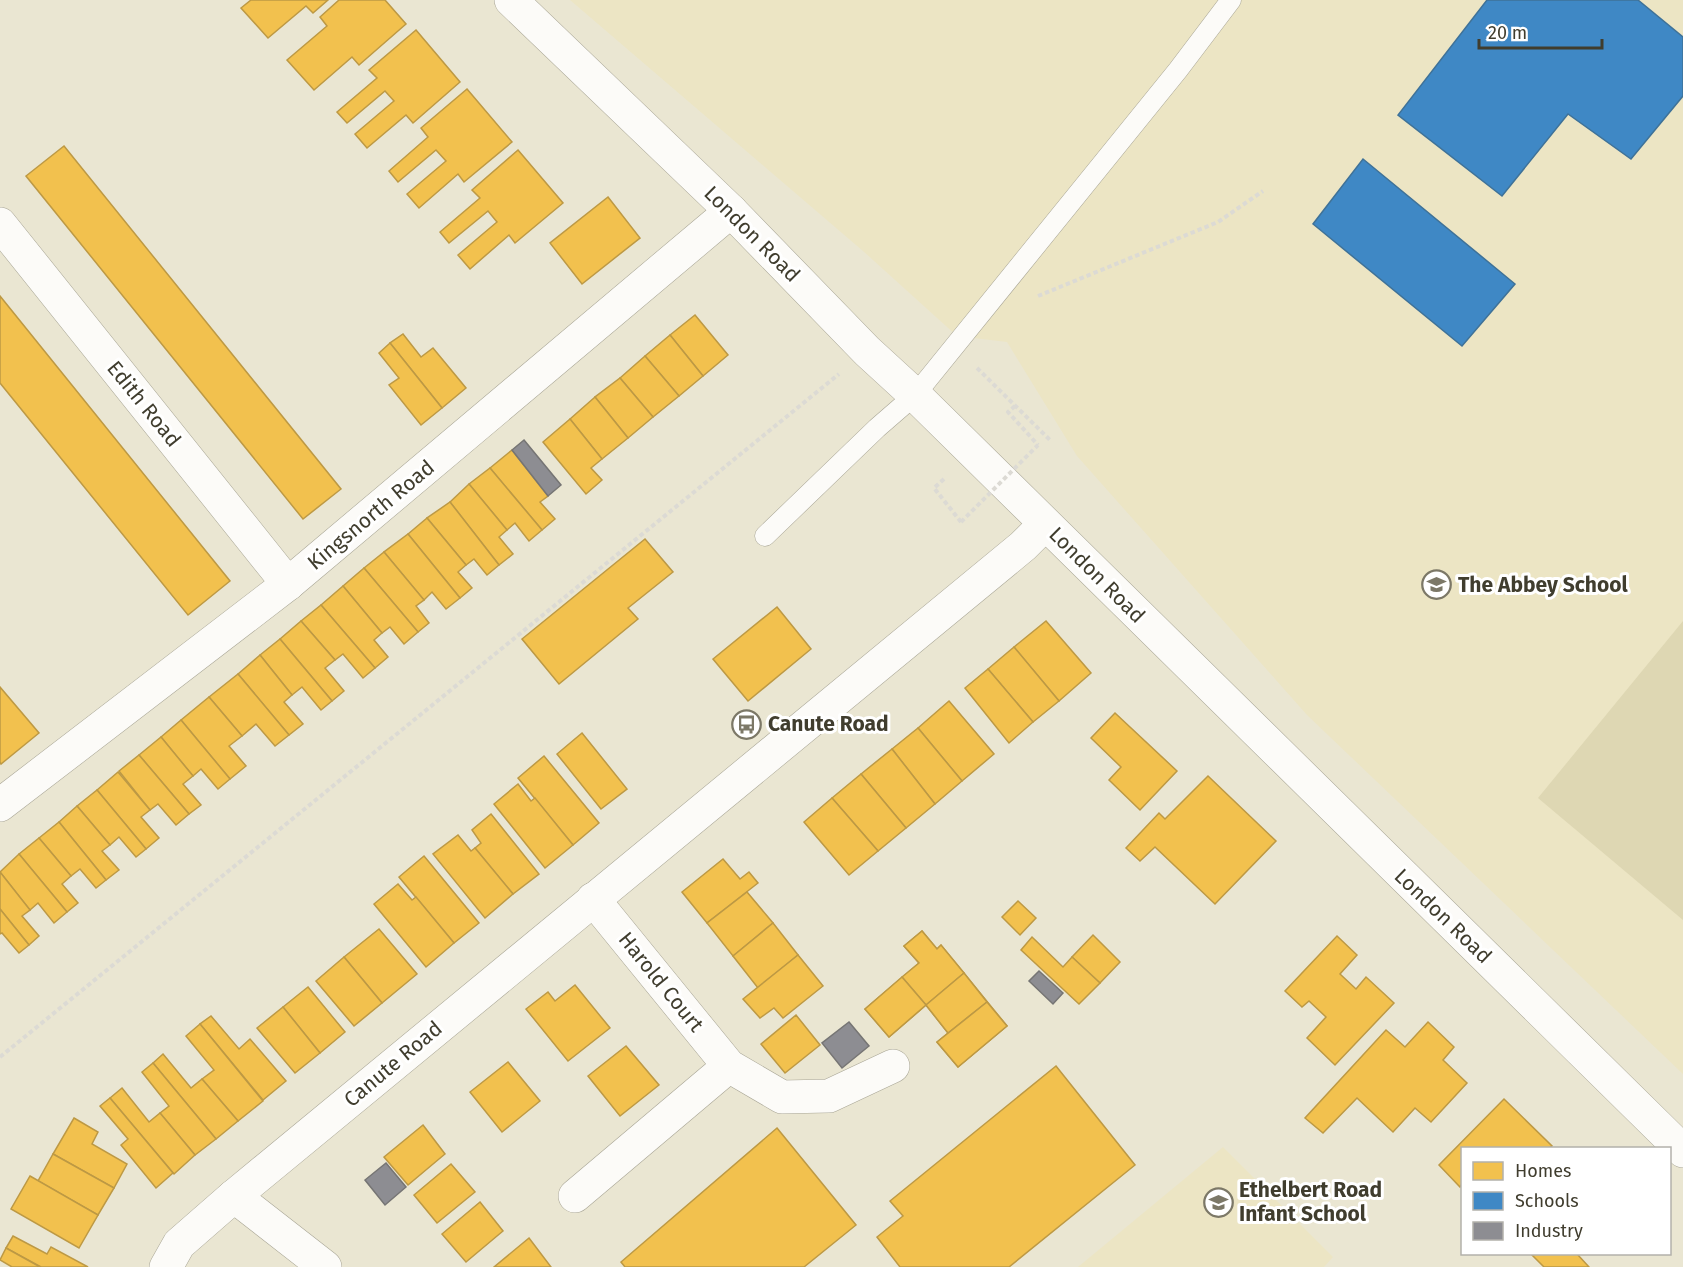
<svg xmlns="http://www.w3.org/2000/svg" width="1683" height="1267" viewBox="0 0 1683 1267" font-family="'Fira Sans',sans-serif">
<style>
.built{fill:#ece5c4}
.green{fill:#ded7b3}
.homes{fill:#f2c14e;stroke:#bd9944;stroke-width:1.5}
.schools{fill:#3f88c5;stroke:#3f7298;stroke-width:1.5}
.industry{fill:#8d8d92;stroke:#767574;stroke-width:1.5}
.lines{fill:none;stroke-linecap:round;stroke-linejoin:round}
.service-casing{stroke:#a8a595;stroke-width:21}
.minor-casing{stroke:#a8a595;stroke-width:34}
.primary-casing{stroke:#a8a595;stroke-width:34}
.path{stroke:#dcdad4;stroke-width:4;stroke-dasharray:4.5 3;stroke-linecap:butt}
.service{stroke:#fcfbf8;stroke-width:20}
.minor{stroke:#fcfbf8;stroke-width:33}
.primary{stroke:#fcfbf8;stroke-width:33}
.path-bridge{stroke:#dcdad4;stroke-width:4;stroke-dasharray:4.5 3;stroke-linecap:butt}
.labels{text-anchor:middle;stroke-width:6;stroke-linejoin:round;paint-order:stroke}
.street-label{font-size:21px;fill:#403d2e;stroke:#fff}
.poi-label{font-size:21px;font-weight:bold;fill:#403d2e;stroke:#fff;text-anchor:start}
</style>
<rect width="100%" height="100%" fill="#eae6d2"/>
<!-- built -->
<g class="built">
<polygon points="570,0 1683,0 1683,1074 1307,715 1077,456 1007,342 957,336 863,251"/>
<polygon points="1223,1147 1333,1257 1324,1267 1078,1267"/>
</g>
<!-- green -->
<polygon class="green" points="1683,621 1683,920 1538,798"/>
<!-- homes -->
<g class="homes">
<polygon points="251,0 328,0 313,13 306,6 268,38 241,8"/>
<polygon points="339,0 385,0 406,24 359,65 352,57 314,90 287,60 327,26 320,17"/>
<polygon points="416,30 460,82 413,123 406,115 367,148 355,134 394,101 385,91 347,123 337,112 377,78 369,70"/>
<polygon points="467,89 512,142 464,182 458,174 419,208 407,194 446,161 436,150 398,182 389,171 428,137 421,128"/>
<polygon points="64,146 341,489 303,519 26,176"/>
<polygon points="518,150 563,203 515,243 509,235 470,269 458,255 497,222 488,211 449,243 440,232 480,198 472,190"/>
<polygon points="608,197 640,238 582,284 550,243"/>
<polygon points="0,296 230,581 188,615 0,383"/>
<polygon points="695,315 728,355 703,376 670,335"/>
<polygon points="403,334 421,357 433,348 466,388 442,408 390,343"/>
<polygon points="670,335 703,376 679,396 645,356"/>
<polygon points="390,343 442,408 421,425 389,385 399,378 379,353"/>
<polygon points="645,356 679,396 653,417 620,378"/>
<polygon points="620,378 653,417 628,438 595,397"/>
<polygon points="595,397 628,438 602,459 570,419"/>
<polygon points="570,419 602,459 591,468 602,480 586,494 543,442"/>
<polygon points="512,450 548,496 540,502 555,519 542,530 490,468"/>
<polygon points="490,468 542,530 529,541 515,523 507,530 469,484"/>
<polygon points="469,484 507,530 499,537 513,554 499,565 450,502"/>
<polygon points="450,502 499,565 487,575 474,559 466,565 427,518"/>
<polygon points="427,518 466,565 458,572 472,588 460,598 408,534"/>
<polygon points="408,534 460,598 446,609 432,592 424,600 384,552"/>
<polygon points="645,539 673,572 628,608 638,619 559,684 522,639"/>
<polygon points="384,552 424,600 416,606 429,623 418,632 364,568"/>
<polygon points="364,568 418,632 404,644 390,627 382,633 343,586"/>
<polygon points="343,586 382,633 374,640 388,657 375,668 321,605"/>
<polygon points="321,605 375,668 363,678 343,654 335,660 301,621"/>
<polygon points="777,607 811,649 748,701 713,659"/>
<polygon points="301,621 335,660 325,668 344,691 332,701 280,639"/>
<polygon points="1046,621 1091,673 1059,701 1014,647"/>
<polygon points="280,639 332,701 321,710 302,687 292,695 260,655"/>
<polygon points="1014,647 1059,701 1033,722 988,669"/>
<polygon points="260,655 292,695 284,702 303,724 289,735 238,674"/>
<polygon points="988,669 1033,722 1009,743 965,688"/>
<polygon points="238,674 289,735 275,746 256,724 242,736 209,697"/>
<polygon points="0,687 39,733 1,764 0,762"/>
<polygon points="209,697 242,736 229,746 246,766 230,779 181,720"/>
<polygon points="949,701 994,754 962,781 918,728"/>
<polygon points="1115,713 1177,771 1140,810 1109,780 1121,767 1091,738"/>
<polygon points="181,720 230,779 218,789 201,769 193,776 161,737"/>
<polygon points="918,728 962,781 935,804 892,749"/>
<polygon points="582,733 627,789 601,809 557,754"/>
<polygon points="161,737 193,776 183,784 201,805 189,814 139,755"/>
<polygon points="892,749 935,804 906,828 861,774"/>
<polygon points="139,755 189,814 176,825 158,804 150,810 119,771"/>
<polygon points="544,756 599,823 573,845 518,778"/>
<polygon points="118,772 150,810 141,817 159,838 146,849 97,790"/>
<polygon points="861,774 906,828 878,851 832,798"/>
<polygon points="1208,776 1276,841 1215,904 1155,847 1140,861 1126,848 1159,813 1165,819"/>
<polygon points="518,784 531,801 535,798 573,845 545,868 494,804"/>
<polygon points="97,790 146,849 136,857 119,837 110,845 77,806"/>
<polygon points="832,798 878,851 849,875 804,822"/>
<polygon points="77,806 110,845 102,851 119,870 106,880 59,822"/>
<polygon points="491,814 539,874 513,894 475,848 481,843 472,830"/>
<polygon points="59,822 106,880 96,888 80,869 71,876 39,838"/>
<polygon points="458,835 471,851 475,848 513,894 485,918 433,854"/>
<polygon points="39,838 71,876 62,884 78,903 67,912 19,854"/>
<polygon points="19,854 67,912 54,923 38,903 30,910 0,872"/>
<polygon points="424,856 479,923 454,943 399,877"/>
<polygon points="723,859 740,879 749,872 758,883 707,923 682,892"/>
<polygon points="0,872 30,910 22,916 39,936 29,945 0,909"/>
<polygon points="398,884 412,900 416,897 454,943 426,967 374,904"/>
<polygon points="747,892 773,923 733,956 707,923"/>
<polygon points="1018,901 1036,918 1020,935 1002,917"/>
<polygon points="0,909 29,945 19,953 2,933 0,934"/>
<polygon points="773,923 798,955 758,988 733,956"/>
<polygon points="379,929 417,974 382,1003 344,957"/>
<polygon points="922,931 937,949 941,945 1007,1026 958,1067 937,1042 948,1033 926,1005 889,1037 865,1009 919,963 904,946"/>
<polygon points="922,931 937,949 941,945 964,973 926,1005 902,977 919,963 904,946"/>
<polygon points="1093,935 1120,962 1100,983 1072,957"/>
<polygon points="1337,936 1357,955 1340,974 1356,989 1366,977 1394,1003 1335,1065 1307,1038 1326,1017 1309,1001 1302,1007 1285,991"/>
<polygon points="1032,937 1063,967 1072,957 1100,983 1079,1004 1021,950"/>
<polygon points="798,955 823,986 783,1018 774,1008 760,1018 743,999"/>
<polygon points="344,957 382,1003 354,1026 316,981"/>
<polygon points="964,973 987,1002 948,1033 926,1005"/>
<polygon points="902,977 926,1005 889,1037 865,1009"/>
<polygon points="575,985 610,1028 568,1061 526,1009 548,992 555,1001"/>
<polygon points="308,987 345,1032 320,1053 283,1007"/>
<polygon points="987,1002 1007,1026 958,1067 937,1042"/>
<polygon points="283,1007 320,1053 295,1073 257,1028"/>
<polygon points="796,1015 820,1045 785,1073 761,1044"/>
<polygon points="211,1016 239,1049 250,1039 286,1081 263,1100 200,1024"/>
<polygon points="1428,1022 1454,1047 1443,1060 1467,1083 1431,1122 1415,1108 1393,1132 1357,1098 1323,1133 1305,1118 1386,1030 1405,1047"/>
<polygon points="200,1024 263,1101 238,1121 202,1079 214,1070 186,1036"/>
<polygon points="626,1046 659,1085 620,1116 588,1076"/>
<polygon points="163,1054 191,1088 202,1079 238,1121 216,1139 153,1063"/>
<polygon points="508,1062 540,1101 502,1132 470,1092"/>
<polygon points="153,1063 216,1139 195,1155 160,1113 169,1106 142,1072"/>
<polygon points="1056,1066 1135,1165 1009,1267 900,1267 877,1237 903,1216 890,1201"/>
<polygon points="122,1088 149,1122 160,1113 195,1155 174,1174 110,1098"/>
<polygon points="110,1098 173,1173 156,1188 121,1145 128,1139 100,1106"/>
<polygon points="1504,1099 1552,1146 1549,1148 1462,1148 1462,1184 1460,1187 1439,1165"/>
<polygon points="74,1118 98,1132 92,1144 127,1164 114,1188 53,1154"/>
<polygon points="423,1125 445,1154 408,1185 384,1157"/>
<polygon points="777,1128 856,1225 804,1267 625,1267 621,1262"/>
<polygon points="53,1154 114,1188 98,1215 38,1181"/>
<polygon points="451,1164 475,1192 437,1223 414,1195"/>
<polygon points="30,1176 98,1215 79,1248 11,1209"/>
<polygon points="480,1202 503,1231 466,1262 442,1234"/>
<polygon points="13,1236 47,1254 51,1247 88,1267 41,1267 6,1248"/>
<polygon points="529,1238 551,1267 494,1267"/>
<polygon points="6,1248 40,1267 12,1267 0,1260"/>
<polygon points="1531,1254 1580,1254 1578,1255 1589,1267 1544,1267"/>
</g>
<!-- schools -->
<g class="schools">
<polygon points="1487,0 1638,0 1683,37 1683,96 1631,159 1568,114 1502,196 1398,115"/>
<polygon points="1363,159 1515,284 1462,346 1313,224"/>
</g>
<!-- industry -->
<g class="industry">
<polygon points="524,440 561,485 548,496 512,450"/>
<polygon points="1039,971 1063,993 1053,1004 1029,981"/>
<polygon points="849,1022 869,1046 842,1068 822,1043"/>
<polygon points="386,1163 406,1187 385,1205 365,1180"/>
</g>
<g class="lines">
<defs>
<polyline id="service" points="765,536 877,428 915,395 1178,70 1231,0"/>
<g id="minor">
<polyline points="0,224 288,584"/>
<polyline points="0,805 288,584 731,211"/>
<polyline points="593,899 729,1066 782,1097 829,1096 893,1066"/>
<polyline points="234,1196 325,1267"/>
<polyline points="575,1196 729,1066"/>
<polyline points="166,1267 179,1244 234,1196 1023,546 1045,524"/>
</g>
<polyline id="primary" points="511,0 731,211 867,351 915,395 1683,1151"/>
</defs>
<!-- service casing -->
<use href="#service" class="service-casing"/>
<!-- minor casing -->
<use href="#minor" class="minor-casing"/>
<!-- primary casing -->
<use href="#primary" class="primary-casing"/>
<!-- path -->
<g class="path">
<polyline points="1038,296 1218,222 1263,191"/>
<polyline points="977,368 1051,441"/>
<polyline points="1015,406 1008,412 1038,445"/>
<polyline points="944,479 934,488 961,522"/>
<polyline points="0,1057 839,374"/>
</g>
<!-- service -->
<use href="#service" class="service"/>
<!-- minor -->
<use href="#minor" class="minor"/>
<!-- primary -->
<use href="#primary" class="primary"/>
<!-- path-bridge -->
<polyline class="path-bridge" points="961,522 1038,445"/>
</g>
<!-- icons -->
<defs>
<symbol id="school-ring" viewBox="-11 -11 22 22"><circle r="9.5" fill="#fff" stroke="#7c7867" stroke-width="1.5"/><path d="M0-5L7-2L0 1L-7-2ZM-4 1L0 2.5L4 1V4Q0 6-4 4Z" fill="#7c7867"/></symbol>
<symbol id="bus-ring" viewBox="-11 -11 22 22"><circle r="9.5" fill="#fff" stroke="#7c7867" stroke-width="1.5"/><path d="M-5-6H5V4H4V6H2V4H-2V6H-4V4H-5ZM-3.5-4V0h7V-4ZM-3.5 1.2v1.5H-2V1.2ZM2 1.2v1.5H3.5V1.2Z" fill="#7c7867"/></symbol>
</defs>
<g fill-rule="evenodd">
<use href="#school-ring" x="1420" y="568" width="33" height="33"/>
<use href="#bus-ring" x="730" y="708" width="33" height="33"/>
<use href="#school-ring" x="1202" y="1186" width="33" height="33"/>
</g>
<g class="labels">
<!-- street labels -->
<g class="street-label">
<text transform="translate(752 234) rotate(45)" y="7">London Road</text>
<text transform="translate(144 404) rotate(51)" y="7">Edith Road</text>
<text transform="translate(371 515) rotate(-40)" y="7">Kingsnorth Road</text>
<text transform="translate(1097 575) rotate(45)" y="7">London Road</text>
<text transform="translate(1443 916) rotate(44)" y="7">London Road</text>
<text transform="translate(661 982) rotate(51)" y="7">Harold Court</text>
<text transform="translate(393 1064) rotate(-40)" y="7">Canute Road</text>
</g>
<!-- poi labels -->
<g class="poi-label">
<text x="1458" y="592">The Abbey School</text>
<text x="768" y="731">Canute Road</text>
<text x="1239" y="1197">Ethelbert Road<tspan x="1239" dy="24">Infant School</tspan></text>
</g>
</g>
<!-- legend -->
<rect x="1461" y="1147" width="210" height="108" fill="#ffffff" stroke="#b3b1ab" stroke-width="1.5"/>
<rect x="1473" y="1162" width="30" height="18" fill="#f2c14e" stroke="#b3b1ab" stroke-width="1.5"/>
<text x="1515" y="1177" font-size="18" fill="#403d2e">Homes</text>
<rect x="1473" y="1192" width="30" height="18" fill="#3f88c5" stroke="#b3b1ab" stroke-width="1.5"/>
<text x="1515" y="1207" font-size="18" fill="#403d2e">Schools</text>
<rect x="1473" y="1222" width="30" height="18" fill="#8d8d92" stroke="#b3b1ab" stroke-width="1.5"/>
<text x="1515" y="1237" font-size="18" fill="#403d2e">Industry</text>
<!-- scale -->
<path d="M1479 39v9h123v-9" fill="none" stroke="#403d2e" stroke-width="3"/>
<text x="1488" y="39" font-size="18" fill="#403d2e" stroke="#ffffff" stroke-width="4.5" paint-order="stroke">20 m</text>
</svg>
